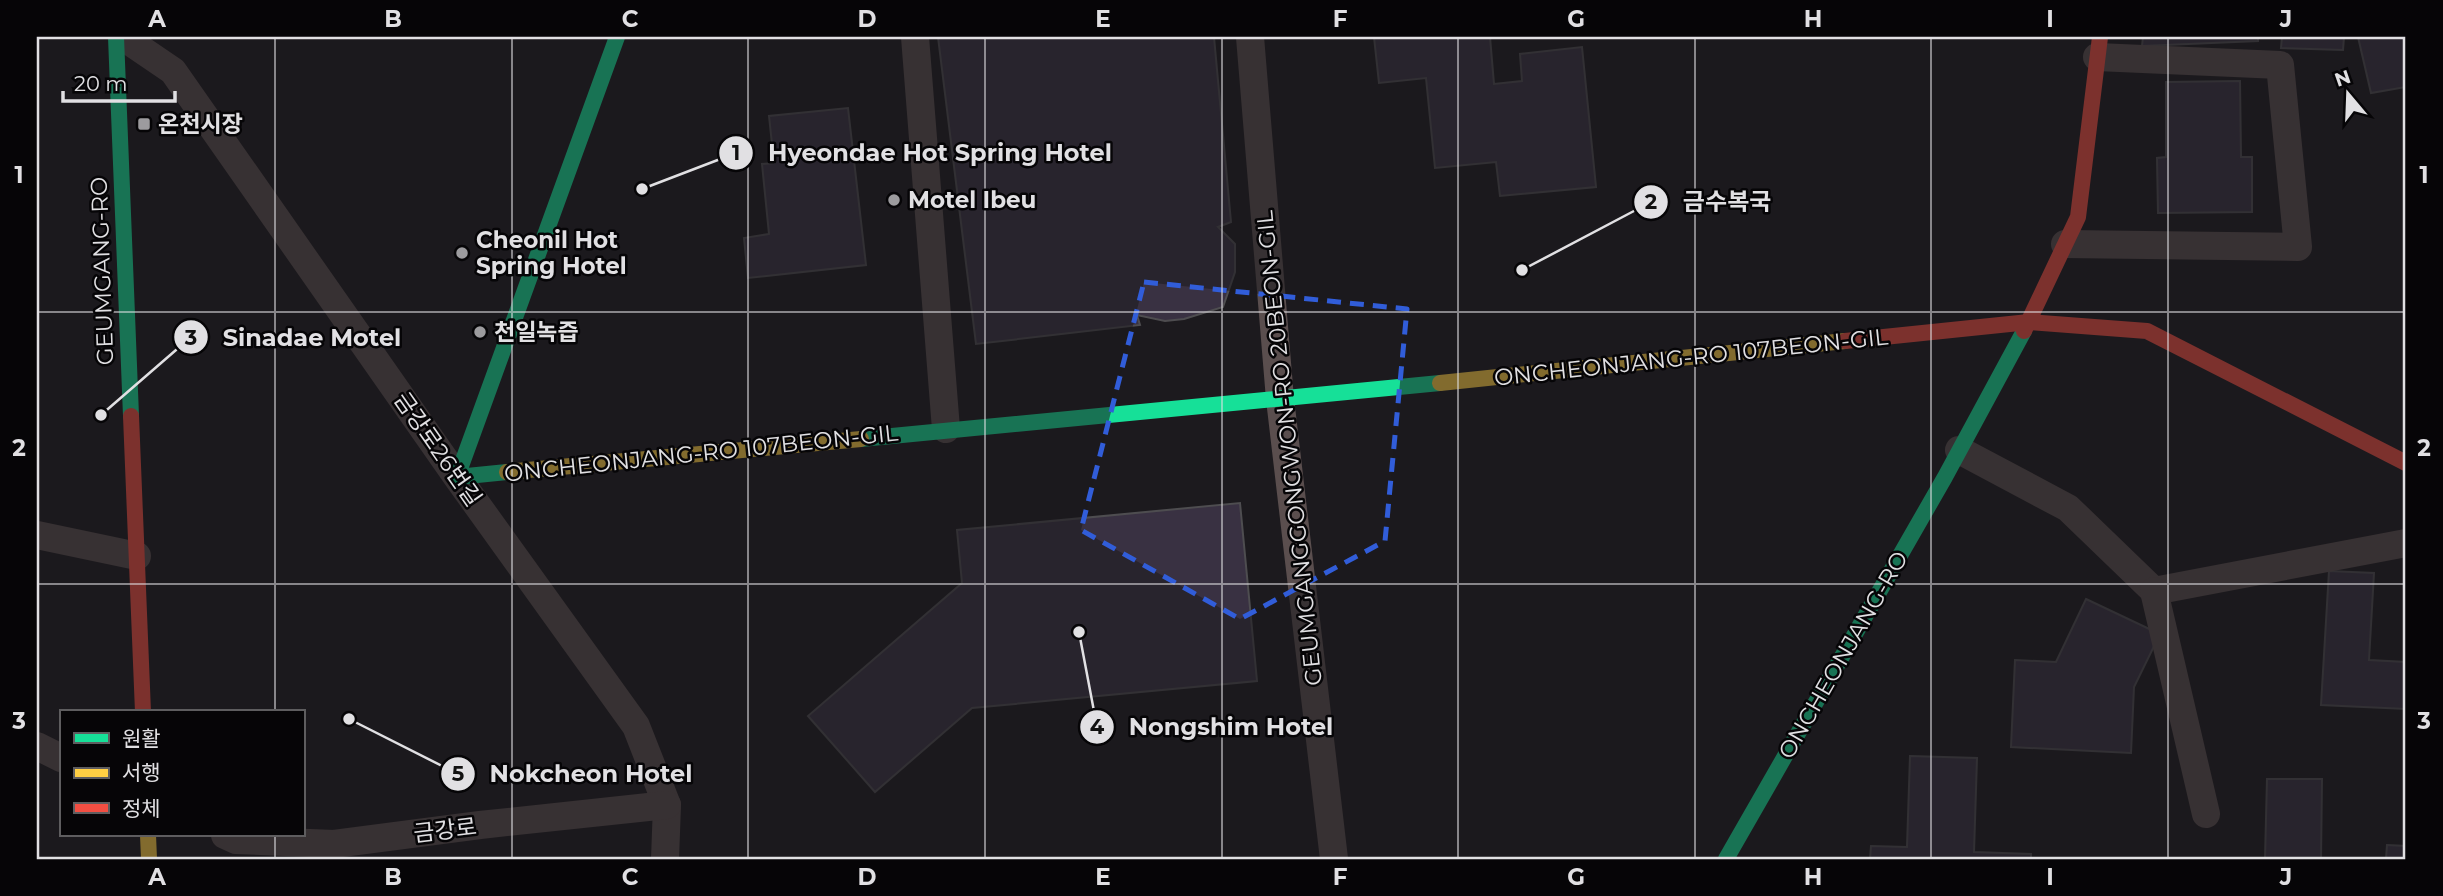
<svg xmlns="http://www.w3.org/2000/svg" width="2443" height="896" viewBox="0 0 2443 896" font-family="Montserrat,'Noto Sans KR',sans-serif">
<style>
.building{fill:#393142;stroke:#4e4d50;stroke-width:2}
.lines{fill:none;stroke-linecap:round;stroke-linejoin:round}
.street{stroke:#5a4e4e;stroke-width:28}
.fast{stroke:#16e098;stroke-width:16}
.slow{stroke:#ffcf43;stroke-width:16}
.jam{stroke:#f24e42;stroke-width:16}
.marked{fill:none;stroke:#315dd9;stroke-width:5;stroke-dasharray:14 9;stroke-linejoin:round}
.grid{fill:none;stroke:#e1e0e3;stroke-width:2;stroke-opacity:0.55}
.poi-dot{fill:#9c9b9e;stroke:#060507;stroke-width:2.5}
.labels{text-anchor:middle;stroke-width:5;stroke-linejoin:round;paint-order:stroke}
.poi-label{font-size:23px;font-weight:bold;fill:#e1e0e3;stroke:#060507;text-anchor:start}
.street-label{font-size:23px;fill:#e1e0e3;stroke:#060507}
.leader{fill:none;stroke:#e1e0e3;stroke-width:2.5}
.callout-dot{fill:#e1e0e3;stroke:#060507;stroke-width:2.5}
.mark-label{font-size:21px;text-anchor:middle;font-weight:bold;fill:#111}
.callout-label{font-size:24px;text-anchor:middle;font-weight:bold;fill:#e1e0e3;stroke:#060507;stroke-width:5;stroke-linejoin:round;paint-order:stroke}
.neatline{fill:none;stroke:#e1e0e3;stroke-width:2.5}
.grid-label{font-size:23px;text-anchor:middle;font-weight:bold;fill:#e1e0e3}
</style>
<rect width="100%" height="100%" fill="#1c1a1e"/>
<!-- building -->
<g class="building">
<polygon points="938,37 1214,37 1231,222 1218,227 1235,244 1235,272 1223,307 1184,319 1165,321 1137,315 1140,325 976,344"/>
<polygon points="1374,37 1490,37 1494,84 1522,81 1520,54 1582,47 1596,187 1500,196 1496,162 1435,168 1426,78 1379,83"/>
<polygon points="2143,37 2258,37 2258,41 2142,46"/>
<polygon points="2282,37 2344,37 2343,50 2281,48"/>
<polygon points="2358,37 2406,37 2406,87 2371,93"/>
<polygon points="2240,81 2241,157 2252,157 2252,212 2158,213 2157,158 2166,157 2166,82"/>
<polygon points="848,108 866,265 748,278 744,238 769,234 762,164 774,163 769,116"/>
<polygon points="1240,503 1257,681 972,708 875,792 808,716 962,583 957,530"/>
<polygon points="2329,571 2374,573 2369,660 2406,662 2406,709 2321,705"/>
<polygon points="2086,599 2160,634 2134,687 2131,753 2011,747 2015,660 2056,662"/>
<polygon points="1910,756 1977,758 1974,852 2031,854 2031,859 1870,859 1871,846 1907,847"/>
<polygon points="2267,779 2322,779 2321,859 2265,859"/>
<polygon points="2387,845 2406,846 2406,859 2386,859"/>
</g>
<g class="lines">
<!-- street -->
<g class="street">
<polyline points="123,37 173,71 457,477 636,726 667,805 665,859"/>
<polyline points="915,37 946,429"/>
<polyline points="1250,37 1280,399 1334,859"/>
<polyline points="2065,244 2298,247 2280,65 2097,57"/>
<polyline points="1959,450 2068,508 2154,591 2406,543"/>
<polyline points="37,535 137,556"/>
<polyline points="2154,591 2206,814"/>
<polyline points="37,746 61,758"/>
<polyline points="225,835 236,840 334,844 480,825 667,805"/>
</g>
<!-- fast -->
<g class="fast">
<polyline points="116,37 131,416"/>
<polyline points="861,439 1440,383"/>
<polyline points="507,472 457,477 617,37"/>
<polyline points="1726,859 1945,477 2024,331"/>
</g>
<!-- slow -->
<g class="slow">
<polyline points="1440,383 1845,341"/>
<polyline points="507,472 861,439"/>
<polyline points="148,835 149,859"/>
</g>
<!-- jam -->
<g class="jam">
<polyline points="2024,331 2078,217 2100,37"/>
<polyline points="1845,341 2029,322 2147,331 2406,463"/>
<polyline points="131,416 143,712"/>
</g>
</g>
<!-- marked area -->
<path d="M0 0H2443V896H0ZM1144,282L1407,309L1385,541L1240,619L1081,530Z" fill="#1c1a1e" fill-opacity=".55" fill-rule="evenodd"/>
<path class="marked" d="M1144,282L1407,309L1385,541L1240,619L1081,530Z"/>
<!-- grid -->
<path class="grid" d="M275,37V712M512,37V859M748,37V859M985,37V859M1222,37V859M1458,37V859M1695,37V859M1931,37V859M2168,37V859M37,312H2406M37,584H2406M275,835V859"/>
<!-- markers -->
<g class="poi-dot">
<rect x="137" y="117" width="14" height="14" rx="3.5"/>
<circle cx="894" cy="200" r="7"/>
<circle cx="462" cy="253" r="7"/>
<circle cx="480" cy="332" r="7"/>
</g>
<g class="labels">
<!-- poi labels -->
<g class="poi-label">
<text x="158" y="132">온천시장</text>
<text x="908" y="208">Motel Ibeu</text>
<text x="476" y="248">Cheonil Hot<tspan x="476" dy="26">Spring Hotel</tspan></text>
<text x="494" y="340">천일녹즙</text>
</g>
<!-- street labels -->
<g class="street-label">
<text transform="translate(102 271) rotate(-92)" y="8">GEUMGANG-RO</text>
<text transform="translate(1691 357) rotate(-6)" y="8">ONCHEONJANG-RO 107BEON-GIL</text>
<text transform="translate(1289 448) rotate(-96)" y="8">GEUMGANGGONGWON-RO 20BEON-GIL</text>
<text transform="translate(438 449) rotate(55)" y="8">금강로26번길</text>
<text transform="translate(701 453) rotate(-6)" y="8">ONCHEONJANG-RO 107BEON-GIL</text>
<text transform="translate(1843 655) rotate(-60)" y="8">ONCHEONJANG-RO</text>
<text transform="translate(445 830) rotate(-7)" y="8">금강로</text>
</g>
</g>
<!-- callouts -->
<path class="leader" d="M642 189L736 153M1522 270L1651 202M101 415L191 337M1079 632L1097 727M349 719L458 774"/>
<g class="callout-dot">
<circle cx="642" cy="189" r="7"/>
<circle cx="1522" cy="270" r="7"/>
<circle cx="101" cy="415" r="7"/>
<circle cx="1079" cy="632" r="7"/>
<circle cx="349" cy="719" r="7"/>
<circle cx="736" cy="153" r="18"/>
<circle cx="1651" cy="202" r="18"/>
<circle cx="191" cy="337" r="18"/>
<circle cx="1097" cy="727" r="18"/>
<circle cx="458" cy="774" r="18"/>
</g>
<g class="mark-label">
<text x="736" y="160">1</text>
<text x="1651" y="209">2</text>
<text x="191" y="345">3</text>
<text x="1097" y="734">4</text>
<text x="458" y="781">5</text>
</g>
<g class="callout-label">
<text x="940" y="161">Hyeondae Hot Spring Hotel</text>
<text x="1727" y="210">금수복국</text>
<text x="312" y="346">Sinadae Motel</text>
<text x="1231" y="735">Nongshim Hotel</text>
<text x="591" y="782">Nokcheon Hotel</text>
</g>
<!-- border -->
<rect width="2443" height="896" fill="none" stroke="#060507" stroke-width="77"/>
<!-- legend -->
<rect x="60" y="710" width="245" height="126" fill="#060507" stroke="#5e5d5f" stroke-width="2"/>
<rect x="74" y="733" width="35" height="10" fill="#16e098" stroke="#5e5d5f" stroke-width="2"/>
<text x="122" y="746" font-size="21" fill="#e1e0e3">원활</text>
<rect x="74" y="768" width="35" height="10" fill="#ffcf43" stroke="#5e5d5f" stroke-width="2"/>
<text x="122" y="780" font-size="21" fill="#e1e0e3">서행</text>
<rect x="74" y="803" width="35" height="10" fill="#f24e42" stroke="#5e5d5f" stroke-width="2"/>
<text x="122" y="816" font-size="21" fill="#e1e0e3">정체</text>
<!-- north arrow -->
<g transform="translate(2348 94) rotate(341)" stroke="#060507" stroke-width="5" paint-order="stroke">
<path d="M0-5L12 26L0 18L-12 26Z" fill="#e1e0e3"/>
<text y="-10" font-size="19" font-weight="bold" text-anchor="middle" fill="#e1e0e3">N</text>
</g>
<!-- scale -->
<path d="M63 91v10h112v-10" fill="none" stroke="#e1e0e3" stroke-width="3.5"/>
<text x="74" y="91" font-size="21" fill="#e1e0e3" stroke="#060507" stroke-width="5" paint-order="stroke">20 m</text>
<rect x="38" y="38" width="2366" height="820" class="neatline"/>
<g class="grid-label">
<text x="157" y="27">A</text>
<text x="393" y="27">B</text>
<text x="630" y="27">C</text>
<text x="867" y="27">D</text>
<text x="1103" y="27">E</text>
<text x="1340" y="27">F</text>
<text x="1576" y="27">G</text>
<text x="1813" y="27">H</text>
<text x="2050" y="27">I</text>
<text x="2286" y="27">J</text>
<text x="19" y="183">1</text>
<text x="2424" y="183">1</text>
<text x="19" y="456">2</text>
<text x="2424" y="456">2</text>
<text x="19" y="729">3</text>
<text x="2424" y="729">3</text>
<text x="157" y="885">A</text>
<text x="393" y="885">B</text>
<text x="630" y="885">C</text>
<text x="867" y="885">D</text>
<text x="1103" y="885">E</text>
<text x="1340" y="885">F</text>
<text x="1576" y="885">G</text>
<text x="1813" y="885">H</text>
<text x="2050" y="885">I</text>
<text x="2286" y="885">J</text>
</g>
</svg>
